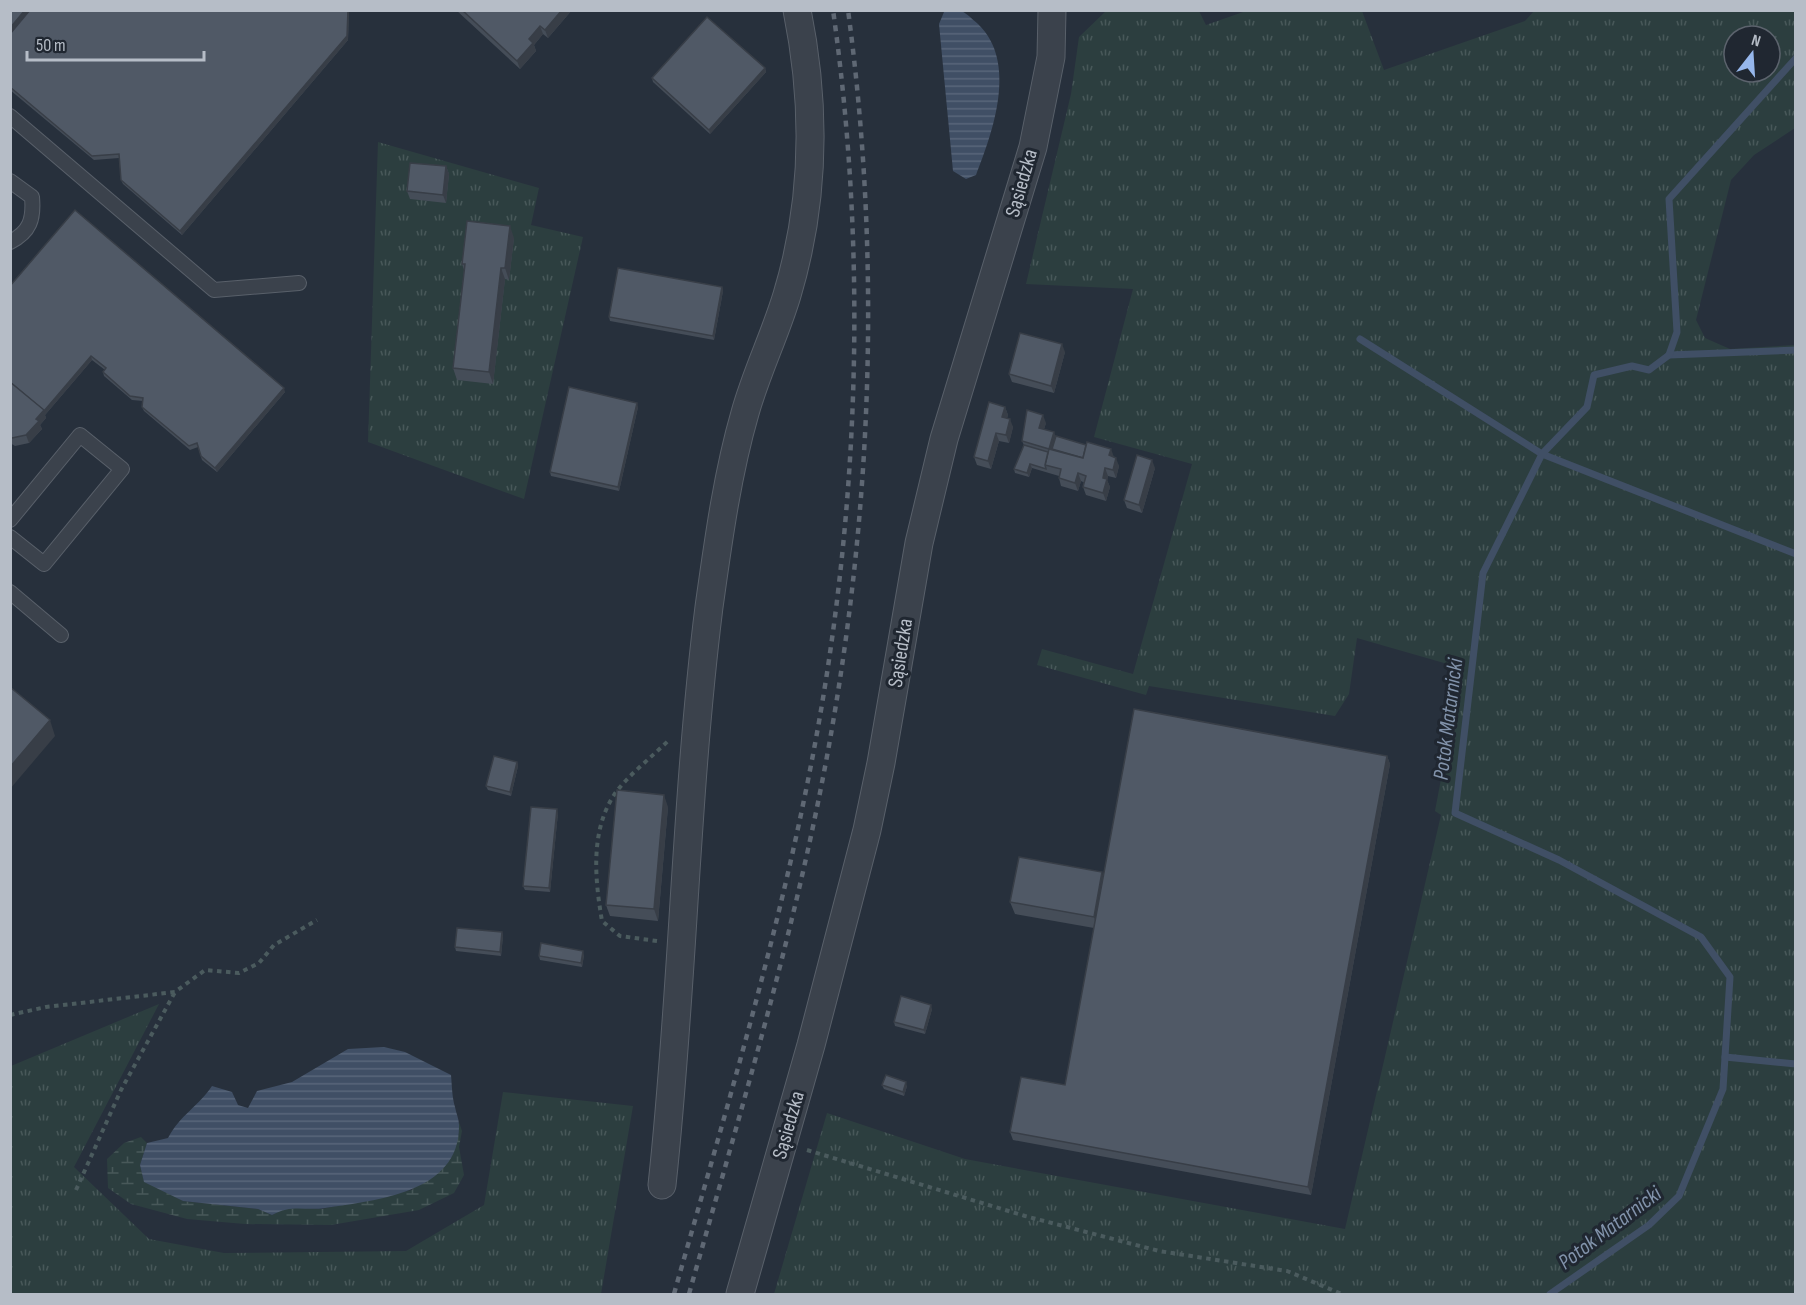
<svg xmlns="http://www.w3.org/2000/svg" width="1806" height="1305" viewBox="0 0 1806 1305" font-family="'Sofia Sans Condensed',sans-serif">
<style>
.grass{fill:url(#grass-tufts);fill-rule:evenodd}
.wetland{fill:url(#wetland-marsh)}
.water{fill:url(#water-rules)}
.lines{fill:none;stroke-linecap:round;stroke-linejoin:round}
.stream{stroke:#404f65;stroke-width:7}
.lane-casing{stroke:#59606a;stroke-width:16}
.street-casing{stroke:#59606a;stroke-width:29}
.path{stroke:#4b5b5e;stroke-width:4;stroke-dasharray:4.5 4.5;stroke-linecap:butt}
.lane{stroke:#3b424c;stroke-width:14}
.street{stroke:#3b424c;stroke-width:27}
.rail{stroke:#5f6874;stroke-width:4.5;stroke-dasharray:6 6;stroke-linecap:butt}
.wall{fill:#454d58}
.shaded-wall{fill:#383e47}
.building{fill:#505966;stroke:#383e47;stroke-width:1.5}
.labels{text-anchor:middle;stroke-width:6;stroke-linejoin:round;paint-order:stroke}
.street-label{font-size:21px;fill:#b6bdc7;stroke:#202731}
.water-label{font-size:22px;font-style:italic;fill:#8293ab;stroke:#202731}
</style>
<defs>
<pattern id="grass-tufts" width="24" height="20" patternUnits="userSpaceOnUse" patternTransform="scale(1.5)"><rect width="24" height="20" fill="#2c3e3f"/><path d="M3 7l-1-3M5 7V3M7 7l1-3M15 17l-1-3M17 17v-4M19 17l1-3" fill="none" stroke="#485859"/></pattern>
<pattern id="wetland-marsh" width="20" height="14" patternUnits="userSpaceOnUse" patternTransform="scale(1.5)"><rect width="20" height="14" fill="#2c3e3f"/><path d="M1 5h8M5 5V1M11 12h8M15 12V8" fill="none" stroke="#485859"/></pattern>
<pattern id="water-rules" width="6" height="5" patternUnits="userSpaceOnUse" patternTransform="scale(1.5)"><rect width="6" height="5" fill="#404f65"/><path d="M0 2.5h6" fill="none" stroke="#59667a"/></pattern>
</defs>
<rect width="100%" height="100%" fill="#27303c"/>
<!-- grass -->
<g class="grass">
<path d="M1106,11H1199L1206,25L1246,11H1362L1384,70L1525,21L1534,11H1795V128L1754,155L1731,180L1696,320L1705,338L1730,349L1795,345V1294H774L827,1113L965,1159L1345,1229L1441,815L1435,811L1452,721L1458,667L1357,638L1349,694L1335,716L1149,686L1146,695L1037,665L1042,649L1133,674L1192,464L1094,437L1133,289L1026,284L1071,94L1079,37ZM1734,36H1770V72H1734Z"/>
<polygon points="378,142 539,188 531,225 583,237 524,499 368,442"/>
<polygon points="159,1004 74,1167 149,1239 224,1253 406,1251 484,1205 503,1092 633,1106 601,1294 11,1294 11,1066"/>
</g>
<!-- wetland -->
<polygon class="wetland" points="459,1122 462,1131 459,1147 464,1175 454,1193 419,1210 331,1225 245,1224 187,1219 131,1204 108,1188 107,1159 124,1143 141,1137 147,1143 140,1165 144,1181 183,1201 258,1209 272,1215 286,1207 322,1209 412,1190 458,1137"/>
<!-- water -->
<g class="water">
<path d="M959,10C967,13 972,19 978,24C1018,62 993,132 976,175L966,179L953,171L939,24L944,12Z"/>
<path d="M384,1047L405,1052L451,1075C452,1086 452,1097 455,1107C456,1113 459,1119 459,1125C460,1193 377,1200 325,1208C304,1211 292,1204 272,1215L258,1209L183,1201L144,1182L140,1165L147,1143L168,1138C181,1114 198,1107 212,1086L232,1092L238,1105L248,1108L257,1091L292,1082L348,1049Z"/>
</g>
<g class="lines">
<!-- stream -->
<g class="stream">
<polyline points="1360,339 1542,454 1796,554"/>
<polyline points="1669,355 1796,350"/>
<polyline points="1725,1057 1796,1064"/>
<polyline points="1550,1294 1649,1225 1679,1196 1723,1089 1730,977 1701,937 1559,860 1455,813 1483,573 1542,454 1587,407 1594,375 1632,366 1649,370 1669,355 1677,332 1669,199 1796,58"/>
</g>
<defs>
<g id="lane">
<polyline points="10,116 214,290 299,283"/>
<path d="M10,181L32,197C34,219 30,232 10,242"/>
<polyline points="10,520 80,435 122,469 44,564 10,537"/>
<polyline points="10,592 61,635"/>
</g>
<g id="street">
<path d="M662,1185C683,993 685,799 709,607C718,543 727,475 745,413C756,373 775,335 787,295C815,202 816,104 797,10"/>
<polyline points="740,1294 811,1045 867,830 881,763 919,543 944,439 1033,147 1051,57 1052,10"/>
</g>
</defs>
<!-- lane casing -->
<use href="#lane" class="lane-casing"/>
<!-- street casing -->
<use href="#street" class="street-casing"/>
<!-- path -->
<g class="path">
<path d="M657,941L620,936L602,921C595,880 590,832 614,795C626,777 653,756 669,740"/>
<polyline points="10,1015 46,1007 175,992 205,970 239,973 259,963 274,945 317,920"/>
<polyline points="807,1150 1025,1216 1159,1251 1287,1271 1342,1294"/>
<polyline points="76,1190 121,1090 175,992"/>
</g>
<!-- lane -->
<use href="#lane" class="lane"/>
<!-- street -->
<use href="#street" class="street"/>
<!-- rail -->
<g class="rail">
<path d="M674,1294C728,1103 786,912 820,716C860,484 866,244 833,10"/>
<path d="M689,1294C738,1120 791,946 825,767C872,518 882,263 848,10"/>
</g>
</g>
<!-- wall -->
<g class="wall">
<polygon points="10,10 349,12 348,40 182,235 123,184 121,180 119,158 94,160 10,90"/>
<polygon points="456,10 572,10 548,38 543,34 534,45 536,51 520,69"/>
<polygon points="765,68 766,72 710,134 653,82 652,78"/>
<polygon points="446,166 449,174 446,203 410,199 407,191"/>
<polygon points="514,238 509,280 505,279 493,384 457,380 453,368 464,270 462,264"/>
<polygon points="10,286 285,392 217,472 202,460 198,447 190,450 144,411 142,407 143,401 132,400 104,376 103,372 105,370 92,360 45,415 46,418 40,425 42,429 29,443 15,446 10,443"/>
<polygon points="722,287 723,291 714,340 610,321 609,317"/>
<polygon points="1065,352 1054,393 1012,382 1009,374"/>
<polygon points="638,407 619,491 551,476 550,472"/>
<polygon points="1005,407 1008,415 1007,418 1013,427 1009,443 999,441 991,469 977,465 974,457"/>
<polygon points="1046,423 1044,429 1056,436 1114,457 1119,466 1116,478 1108,476 1107,480 1110,487 1106,501 1086,495 1083,487 1085,483 1081,481 1078,491 1061,486 1059,478 1059,476 1032,468 1029,477 1015,473 1014,469 1024,445 1022,441"/>
<polygon points="1155,468 1142,513 1127,508 1124,500"/>
<polygon points="1387,756 1390,764 1311,1195 1013,1140 1010,1132 1065,1085 1094,928 1015,914 1010,902 1103,876"/>
<polygon points="517,762 518,766 511,796 488,790 486,786"/>
<polygon points="668,807 658,921 610,916 606,905"/>
<polygon points="558,813 550,892 525,890 523,886"/>
<polygon points="502,932 503,936 501,956 456,951 455,947"/>
<polygon points="584,955 582,967 540,960 539,956"/>
<polygon points="932,1009 925,1034 895,1026 894,1022"/>
<polygon points="882,1085 907,1086 904,1096 884,1089"/>
</g>
<!-- shaded-wall -->
<g class="shaded-wall">
<polygon points="25,10 35,10 10,39 10,28"/>
<polygon points="348,10 349,12 348,40 182,235 180,231"/>
<polygon points="562,10 572,10 548,38 545,30"/>
<polygon points="540,26 543,34 534,45 536,51 520,69 517,61 529,39"/>
<polygon points="765,68 766,72 710,134 709,130"/>
<polygon points="446,166 449,174 446,203 443,195"/>
<polygon points="510,226 514,238 509,280 505,268"/>
<polygon points="501,268 505,279 493,384 489,372"/>
<polygon points="722,287 723,291 714,340 713,336"/>
<polygon points="1062,344 1065,352 1054,393 1051,386"/>
<polygon points="91,356 92,360 45,415 46,418 40,425 42,429 29,443 26,435 36,419"/>
<polygon points="284,388 285,392 217,472 215,468"/>
<polygon points="637,403 638,407 619,491 618,487"/>
<polygon points="1005,407 1008,415 1005,425 1002,417"/>
<polygon points="1043,415 1046,423 1042,436 1039,428"/>
<polygon points="1010,419 1013,427 1009,443 1006,435"/>
<polygon points="1054,432 1057,440 1053,453 1049,449"/>
<polygon points="996,433 999,441 991,469 988,461"/>
<polygon points="1111,449 1114,457 1109,455"/>
<polygon points="1116,458 1119,466 1116,478 1113,470"/>
<polygon points="1152,460 1155,468 1142,513 1139,505"/>
<polygon points="1030,464 1032,468 1029,477 1027,473"/>
<polygon points="1105,468 1108,476 1107,480 1110,487 1106,501 1103,493 1103,478"/>
<polygon points="1078,473 1081,481 1078,491 1075,483"/>
<polygon points="50,720 55,736 10,789 10,767"/>
<polygon points="1387,756 1390,764 1311,1195 1308,1187"/>
<polygon points="517,762 518,766 511,796 510,792"/>
<polygon points="664,795 668,807 658,921 654,909"/>
<polygon points="557,809 558,813 550,892 549,888"/>
<polygon points="1102,872 1106,884 1098,929 1094,917"/>
<polygon points="502,932 503,936 501,956 500,952"/>
<polygon points="583,951 584,955 582,967 581,963"/>
<polygon points="931,1005 932,1009 925,1034 924,1030"/>
<polygon points="906,1082 907,1086 904,1096 903,1092"/>
</g>
<!-- building -->
<g class="building">
<polygon points="10,10 25,10 10,28"/>
<polygon points="30,10 348,10 347,36 180,231 121,180 119,154 92,156 10,87 10,34"/>
<polygon points="462,10 562,10 545,30 540,26 529,39 533,43 517,61"/>
<polygon points="707,17 765,68 709,130 652,78"/>
<polygon points="410,163 446,166 443,195 407,191"/>
<polygon points="75,210 284,388 215,468 201,456 197,443 189,446 142,407 143,398 130,396 103,372 106,368 91,356 44,411 10,382 10,286"/>
<polygon points="467,221 510,226 505,268 501,268 489,372 453,368 465,264 462,264"/>
<polygon points="618,268 722,287 713,336 609,317"/>
<polygon points="1020,333 1062,344 1051,386 1009,374"/>
<polygon points="10,382 44,410 36,419 39,421 26,435 12,438 10,437"/>
<polygon points="569,387 637,403 618,487 550,472"/>
<polygon points="989,402 1005,407 1002,417 1010,419 1006,435 996,433 988,461 974,457"/>
<polygon points="1027,410 1043,415 1039,428 1054,432 1049,449 1022,441"/>
<polygon points="1056,436 1086,445 1083,458 1052,449"/>
<polygon points="1087,442 1111,449 1109,455 1116,458 1113,470 1105,468 1103,478 1107,479 1103,493 1083,487 1086,476 1078,473 1075,483 1059,478 1061,469 1045,465 1049,449 1083,458"/>
<polygon points="1024,445 1048,452 1045,465 1046,469 1030,464 1027,473 1014,469"/>
<polygon points="1137,455 1152,460 1139,505 1124,500"/>
<polygon points="10,687 50,720 10,767"/>
<polygon points="1134,709 1387,756 1308,1187 1010,1132 1021,1077 1065,1085"/>
<polygon points="494,756 517,762 510,792 486,786"/>
<polygon points="617,790 664,795 654,909 606,905"/>
<polygon points="531,807 557,809 549,888 523,886"/>
<polygon points="1019,857 1102,872 1094,917 1010,902"/>
<polygon points="457,928 502,932 500,952 455,947"/>
<polygon points="541,943 583,951 581,963 539,956"/>
<polygon points="901,996 931,1005 924,1030 894,1022"/>
<polygon points="886,1075 906,1082 903,1092 882,1085"/>
</g>
<g class="labels">
<!-- street labels -->
<g class="street-label">
<text transform="translate(1021 183) rotate(-74)" y="7">Sąsiedzka</text>
<text transform="translate(900 653) rotate(-81)" y="7">Sąsiedzka</text>
<text transform="translate(788 1125) rotate(-74)" y="7">Sąsiedzka</text>
</g>
<!-- water labels -->
<g class="water-label">
<text transform="translate(1447 719) rotate(-83)" y="8">Potok Matarnicki</text>
<text transform="translate(1609 1227) rotate(-37)" y="8">Potok Matarnicki</text>
</g>
</g>
<!-- border -->
<rect width="1806" height="1305" fill="none" stroke="#b6bdc7" stroke-width="24"/>
<!-- north arrow -->
<g transform="translate(1752 54) rotate(17)"><circle r="28" fill="#202731" stroke="#5c636d" stroke-width="1.5"/>
<path d="M0-4.5L10 22L0 15L-10 22Z" fill="#96b7ec"/>
<text y="-9" font-size="16" font-weight="bold" text-anchor="middle" fill="#b6bdc7">N</text>
</g>
<!-- scale -->
<path d="M27 51v9h177v-9" fill="none" stroke="#b6bdc7" stroke-width="3"/>
<text x="36" y="51" font-size="18" fill="#b6bdc7" stroke="#202731" stroke-width="4.5" paint-order="stroke">50 m</text>
</svg>
